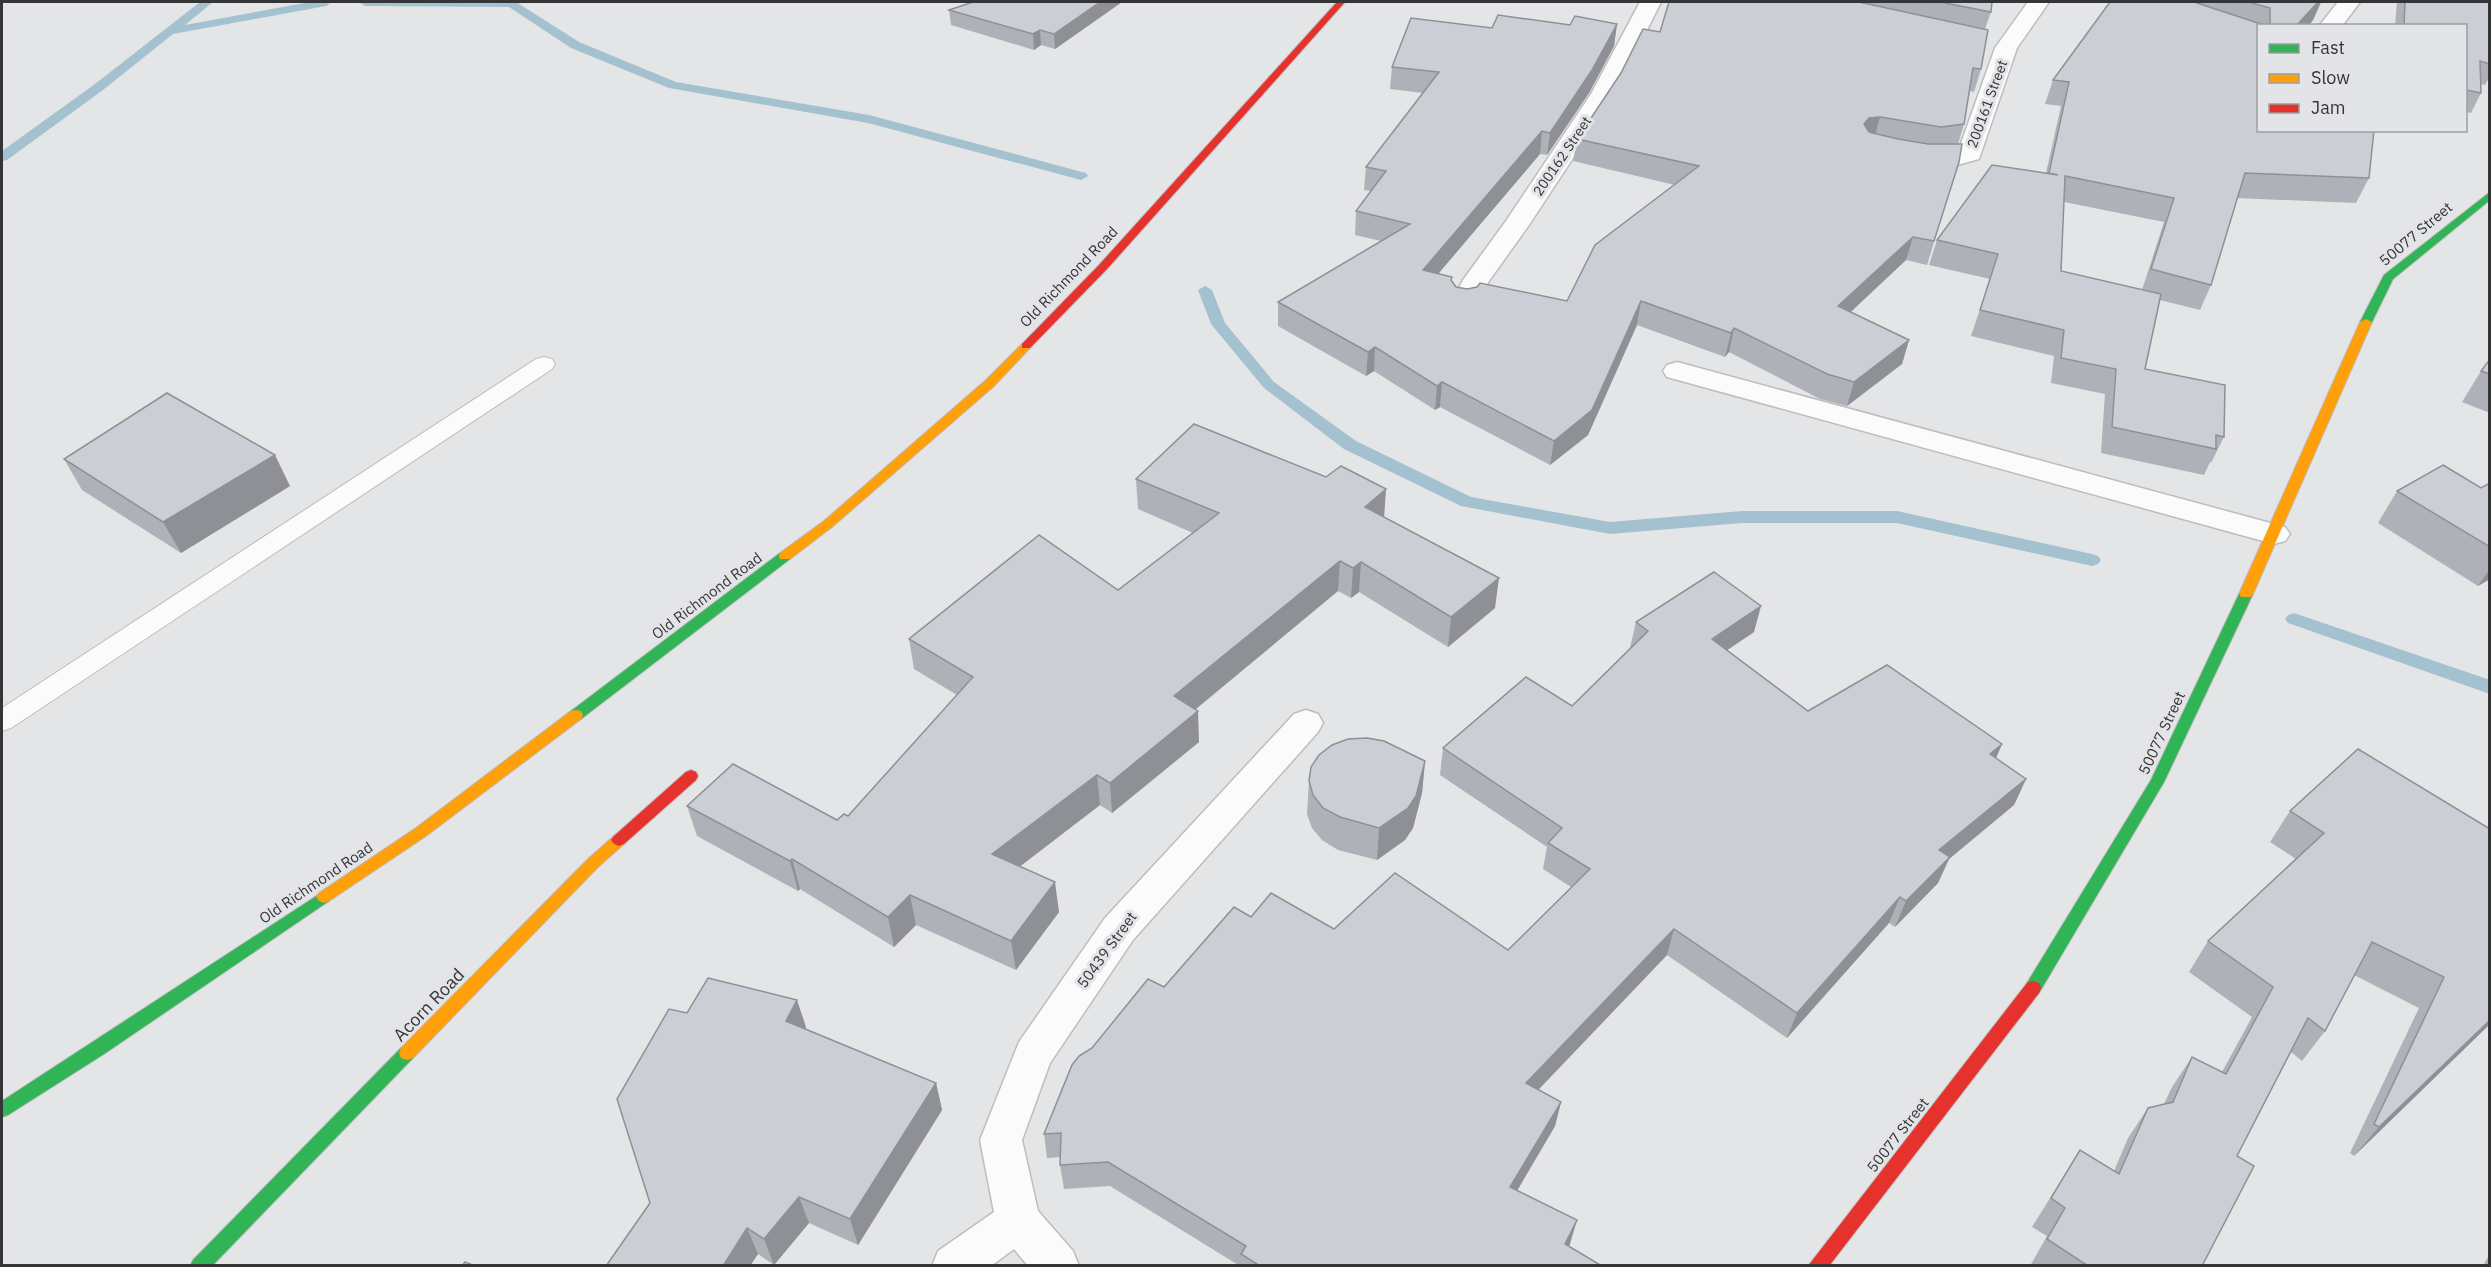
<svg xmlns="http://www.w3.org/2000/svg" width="2491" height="1267" viewBox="0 0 2491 1267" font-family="'IBM Plex Sans',sans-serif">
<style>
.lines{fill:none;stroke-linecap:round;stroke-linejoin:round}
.stream{fill:#a4c1d0;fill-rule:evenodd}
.lane-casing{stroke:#bcbdbe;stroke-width:2}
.street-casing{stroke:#bcbdbe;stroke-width:3}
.fast-casing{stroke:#bcbdbe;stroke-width:2}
.slow-casing{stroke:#bcbdbe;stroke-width:2}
.jam-casing{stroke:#bcbdbe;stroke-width:2}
.lane{fill:#fbfbfb;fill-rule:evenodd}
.street{fill:#fbfbfb;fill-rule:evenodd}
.fast{fill:#30b455;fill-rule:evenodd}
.slow{fill:#ff9f0a;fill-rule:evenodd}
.jam{fill:#e5322d;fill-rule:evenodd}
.wall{fill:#afb1b8;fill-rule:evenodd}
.shaded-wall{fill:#8f9096}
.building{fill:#ccced6;stroke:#8f9096;stroke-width:1.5}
.labels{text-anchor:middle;stroke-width:6;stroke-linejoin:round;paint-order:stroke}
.far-street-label{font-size:14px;fill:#353537;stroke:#e3e4e7}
.street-label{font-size:15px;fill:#353537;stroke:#e3e4e7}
.near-street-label{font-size:18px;fill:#353537;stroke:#e3e4e7}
</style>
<rect width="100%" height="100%" fill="#e4e5e6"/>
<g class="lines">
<!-- stream -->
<g class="stream">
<polygon points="200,2 213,2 185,25 310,2 332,2 326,6 173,34 103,90 7,160 2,161 2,151 95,84"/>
<polygon points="359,2 516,2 579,42 676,82 869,115 1086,173 1088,176 1081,180 868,123 669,88 571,48 509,7 365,6"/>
<polygon points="1205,286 1212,290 1225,323 1274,382 1356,441 1471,497 1610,522 1742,511 1897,511 2092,554 2098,556 2101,560 2098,564 2092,566 1897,523 1742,523 1610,534 1461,506 1344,449 1264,388 1211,324 1198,290"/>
<polygon points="2294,613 2490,680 2490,694 2288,623 2285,619 2288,615"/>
</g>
<defs>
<polygon id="lane" points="544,357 552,359 555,364 552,369 11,728 2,731 2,708 536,359"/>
<g id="street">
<polygon points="1640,2 1661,2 1615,94 1529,225 1489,281 1474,309 1464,311 1454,309 1451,303 1463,280 1506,221 1591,94"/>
<path d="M2028,2H2049L2017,48L1979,159L1950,167L1907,162L1904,157L1907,152C1925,148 1942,155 1959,149L1995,48Z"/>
<polygon points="2338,2 2360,2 2342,26 2319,26"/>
<polygon points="1677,362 2285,527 2290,534 2285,541 2274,544 1667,377 1663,371 1667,365"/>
<polygon points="1306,710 1318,714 1323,723 1318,732 1133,940 1050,1063 1022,1140 1038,1211 1073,1251 1079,1266 1028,1266 1014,1249 991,1266 932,1266 938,1251 994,1212 980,1140 1019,1042 1105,918 1294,714"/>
</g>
<g id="fast">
<polygon points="2490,192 2490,200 2393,279 2372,322 2366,325 2362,324 2360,322 2384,275"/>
<polygon points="785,552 790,553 791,556 790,559 581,719 571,719 569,715 571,711 780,553"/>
<polygon points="2246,589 2253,594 2164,782 2039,993 2033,995 2027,993 2025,988 2027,983 2151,780 2239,594"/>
<polygon points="324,891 329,893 332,897 329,901 104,1054 8,1115 2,1117 2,1101"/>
<polygon points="407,1046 413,1048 415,1053 413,1058 212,1266 190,1266 193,1260 401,1048"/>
</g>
<g id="slow">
<polygon points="2366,319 2372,322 2253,594 2251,597 2241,597 2239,594 2360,322"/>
<polygon points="1026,343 1032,346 1030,348 994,386 832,527 790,559 780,559 779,556 780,553 824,521 986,380 1022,344"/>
<polygon points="576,710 581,711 583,715 581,719 426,836 329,901 324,903 319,901 316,897 319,893 416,828 571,711"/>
<polygon points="619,834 624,836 627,840 624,844 598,867 413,1058 407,1060 401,1058 399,1053 401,1048 588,859 614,836"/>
</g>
<g id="jam">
<polygon points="1337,2 1345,2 1107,269 1030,348 1022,348 1022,344 1099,265"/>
<polygon points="691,770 696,772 698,776 696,780 624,844 619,846 614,844 611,840 614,836 686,772"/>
<polygon points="2033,981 2039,983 2041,988 2039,993 1829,1266 1808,1266 2027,983"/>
</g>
</defs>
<!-- lane casing -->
<use href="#lane" class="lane-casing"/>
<!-- street casing -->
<use href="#street" class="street-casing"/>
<!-- fast casing -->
<use href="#fast" class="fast-casing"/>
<!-- slow casing -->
<use href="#slow" class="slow-casing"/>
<!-- jam casing -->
<use href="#jam" class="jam-casing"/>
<!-- lane -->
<use href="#lane" class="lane"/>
<!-- street -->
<use href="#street" class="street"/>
<!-- fast -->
<use href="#fast" class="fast"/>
<!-- slow -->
<use href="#slow" class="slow"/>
<!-- jam -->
<use href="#jam" class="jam"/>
</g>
<!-- wall -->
<g class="wall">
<polygon points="1122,2 1055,49 1041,45 1034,50 951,25 949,10"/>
<polygon points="1669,2 1992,2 1991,12 1985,29 1981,69 1974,92 1970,91 1964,124 1958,144 1959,162 1927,265 1906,260 1851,312 1909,340 1902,364 1847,406 1820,399 1729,352 1725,357 1637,325 1588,435 1550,465 1440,407 1435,410 1374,371 1366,376 1278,326 1278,302 1381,241 1355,235 1356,211 1371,191 1364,190 1366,167 1423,93 1390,89 1392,67 1492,28 1617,24 1614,46 1589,93 1547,155 1540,154 1438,274 1452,281 1456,287 1567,301 1675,185 1573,161 1577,139 1660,32"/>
<path d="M2110,2H2321L2313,20L2308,26H2259V130L2369,178L2356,203L2237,198L2211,285L2200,310L2160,300L2145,369L2224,437L2211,463L2210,462L2204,475L2101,453L2105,394L2051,383L2054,356L1971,336L1990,279L1929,265L1937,240L2046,173L2061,106L2045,104L2053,80ZM2064,202L2164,222L2142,290L2061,271Z"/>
<polygon points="2397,2 2490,2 2490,76 2485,85 2481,84 2481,93 2471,113 2466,112 2466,26 2395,26"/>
<polygon points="2490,359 2490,413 2462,402 2481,371"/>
<polygon points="64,459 290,486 181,553 82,490"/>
<polygon points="1136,479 1384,517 1495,608 1448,647 1359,592 1351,598 1338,591 1195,710 1199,742 1112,813 1100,805 1020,866 1059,912 1016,970 916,925 894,947 800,889 798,891 697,836 687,806 837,820 848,816 957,695 914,669 909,639 1118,590 1193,533 1138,509"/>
<polygon points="2490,483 2490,579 2478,586 2378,523 2397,491 2481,488"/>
<polygon points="1636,622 1754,632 1727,650 1808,711 2002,744 1996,758 2026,779 2014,805 1949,859 1938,883 1895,927 1889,923 1787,1038 1667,955 1538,1090 1561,1102 1555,1126 1517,1191 1570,1244 1569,1246 1602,1266 1240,1266 1110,1186 1064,1189 1060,1165 1061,1157 1047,1158 1044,1134 1092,1048 1164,987 1251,917 1334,929 1508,950 1571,887 1543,869 1547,847 1440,775 1443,748 1572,706 1630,648"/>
<polygon points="1425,761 1422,793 1413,828 1405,840 1377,860 1338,850 1322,840 1312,828 1307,814 1309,781"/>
<polygon points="2290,811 2490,829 2490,1024 2354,1156 2350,1153 2419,1008 2354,975 2325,1031 2302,1061 2291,1052 2237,1156 2202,1266 2030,1266 2047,1236 2032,1227 2080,1150 2114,1171 2128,1138 2148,1108 2164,1104 2172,1087 2192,1057 2222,1072 2252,1017 2189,972 2208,941 2296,859 2270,842"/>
<polygon points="687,1013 806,1027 805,1029 936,1083 942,1110 858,1245 809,1223 774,1265 758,1254 750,1266 606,1266 650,1203"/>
<polygon points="2490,1253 2490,1266 2483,1266"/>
</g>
<!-- shaded-wall -->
<g class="shaded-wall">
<polygon points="1100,2 1122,2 1055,49 1054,34"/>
<polygon points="2318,2 2321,2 2313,20 2308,26 2296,26"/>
<polygon points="1617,24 1614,46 1589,93 1547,155 1550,133"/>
<polygon points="1040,30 1041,45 1034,50 1033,34"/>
<polygon points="1880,117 1874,139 1863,141 1864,124 1869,118"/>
<polygon points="1542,131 1540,154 1421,294 1423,270"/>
<polygon points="1913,237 1906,260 1831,330 1838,306"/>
<polygon points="1641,301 1637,325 1588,435 1550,465 1554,441"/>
<polygon points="1734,328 1729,352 1725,357 1731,333"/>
<polygon points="1909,340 1902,364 1847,406 1854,382"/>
<polygon points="1375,347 1374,371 1366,376 1368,352"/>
<polygon points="1442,382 1440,407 1435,410 1437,386"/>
<polygon points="275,455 290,486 181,553 163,522"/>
<polygon points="1386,489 1384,519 1365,507"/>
<polygon points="1340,561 1338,591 1175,726 1174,696"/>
<polygon points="1361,562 1359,592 1351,598 1353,568"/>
<polygon points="2490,569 2490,579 2478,586"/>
<polygon points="1499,578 1495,608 1448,647 1451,617"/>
<polygon points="1761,606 1754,632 1705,665 1712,639"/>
<polygon points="1198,711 1199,742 1112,813 1110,783"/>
<polygon points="2002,744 1991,770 1990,754"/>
<polygon points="1425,761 1422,793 1413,828 1405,840 1377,860 1379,828"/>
<polygon points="1097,775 1100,805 997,884 992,854"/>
<polygon points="2026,779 2014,805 1949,859 1938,883 1895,927 1906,901 1939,850"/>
<polygon points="792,859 800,889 798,891 790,861"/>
<polygon points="1055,882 1059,912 1016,970 1011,941"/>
<polygon points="910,895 916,925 894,947 888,917"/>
<polygon points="1900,897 1889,923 1787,1038 1797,1013"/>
<polygon points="1674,929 1667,955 1521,1108 1526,1083"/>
<polygon points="797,1000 806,1027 795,1048 786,1021"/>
<polygon points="2490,1020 2490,1024 2354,1156 2379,1127"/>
<polygon points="936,1083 942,1110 858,1245 850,1219"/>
<polygon points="1561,1102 1555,1126 1505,1211 1510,1187"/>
<polygon points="799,1197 809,1223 774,1265 764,1239"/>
<polygon points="1577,1220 1570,1244 1560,1266 1565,1244"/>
<polygon points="747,1228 758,1254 750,1266 723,1266"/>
</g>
<!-- building -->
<g class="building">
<polygon points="973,2 1100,2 1054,34 1040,30 1033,34 949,10"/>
<polygon points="1669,2 1859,2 1988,30 1981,69 1973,68 1964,124 1941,127 1880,117 1869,118 1864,124 1869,132 1898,139 1928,144 1962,144 1959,162 1934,241 1913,237 1838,306 1909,340 1854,382 1827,374 1734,328 1731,333 1641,301 1592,410 1554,441 1442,382 1437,386 1375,347 1368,352 1278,302 1410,224 1356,211 1386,171 1366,167 1439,72 1392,67 1411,18 1492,28 1498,15 1570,25 1575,16 1617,24 1592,70 1550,133 1542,131 1423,270 1452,277 1451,280 1456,287 1467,289 1477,287 1480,283 1567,301 1595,245 1699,166 1577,139 1621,73 1643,29 1660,32"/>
<polygon points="1940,2 1992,2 1991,12"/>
<polygon points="2110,2 2194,2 2267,26 2259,26 2259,130 2374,130 2369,178 2245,173 2211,285 2151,269 2174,198 2065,176 2061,271 2161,294 2145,369 2225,385 2224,437 2216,435 2216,449 2112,427 2116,369 2061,358 2064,330 1980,310 1998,254 1937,240 1992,165 2058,175 2049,173 2069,82 2053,80"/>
<polygon points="2249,2 2318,2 2296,26 2267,26 2270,24 2270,8"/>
<polygon points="2405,2 2490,2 2490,64 2480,61 2481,93 2466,90 2466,26 2404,26"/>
<polygon points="2490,359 2490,374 2481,371"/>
<polygon points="167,393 275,455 163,522 64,459"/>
<polygon points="1194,424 1326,477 1341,466 1386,489 1365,507 1499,578 1451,617 1361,562 1353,568 1340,561 1174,696 1198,711 1110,783 1097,775 992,854 1055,882 1011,941 910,895 888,917 792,859 790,861 687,806 733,764 837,820 844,814 848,816 973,677 909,639 1039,535 1118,590 1219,513 1136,479"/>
<polygon points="2443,465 2481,488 2490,483 2490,547 2397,491"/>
<polygon points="1714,572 1761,606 1712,639 1808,711 1887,665 2002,744 1990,754 2026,779 1939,850 1950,857 1906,901 1900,897 1797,1013 1674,929 1526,1083 1561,1102 1510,1187 1577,1220 1565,1244 1602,1266 1260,1266 1241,1254 1246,1246 1108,1162 1060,1165 1061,1133 1044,1134 1072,1065 1079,1056 1092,1048 1148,979 1164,987 1234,907 1251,917 1271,893 1334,929 1395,873 1508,950 1590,869 1548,843 1562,828 1443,748 1526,677 1572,706 1648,631 1636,622"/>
<polygon points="1367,738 1384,741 1425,761 1416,796 1408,808 1379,828 1340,817 1323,808 1313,795 1309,781 1311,767 1319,755 1332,745 1348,739"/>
<polygon points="2358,749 2490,829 2490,1020 2379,1127 2374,1124 2444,977 2372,942 2325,1031 2308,1018 2237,1156 2254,1166 2202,1266 2088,1266 2047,1239 2065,1208 2051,1198 2080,1150 2119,1174 2148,1108 2173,1102 2192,1057 2226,1074 2273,987 2208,941 2324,833 2290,811"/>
<polygon points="708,978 797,1000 786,1021 936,1083 850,1219 799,1197 764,1239 747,1228 723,1266 606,1266 650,1203 617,1099 669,1009 687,1013"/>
<polygon points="465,1262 475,1266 462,1266"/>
</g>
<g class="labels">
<!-- far-street labels -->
<g class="far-street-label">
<text transform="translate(1987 104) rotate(-70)" y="5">200161 Street</text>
<text transform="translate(1562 156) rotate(-56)" y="5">200162 Street</text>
</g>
<!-- street labels -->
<g class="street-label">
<text transform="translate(2416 234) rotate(-40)" y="5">50077 Street</text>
<text transform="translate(1069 277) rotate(-46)" y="5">Old Richmond Road</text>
<text transform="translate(707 596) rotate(-37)" y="5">Old Richmond Road</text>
<text transform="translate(2162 733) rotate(-65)" y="5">50077 Street</text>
<text transform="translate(316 883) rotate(-34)" y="5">Old Richmond Road</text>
<text transform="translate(1107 950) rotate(-54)" y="5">50439 Street</text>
<text transform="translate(1898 1135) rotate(-52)" y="5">50077 Street</text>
</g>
<!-- near-street labels -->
<g class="near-street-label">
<text transform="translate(429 1005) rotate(-46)" y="6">Acorn Road</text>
</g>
</g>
<!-- border -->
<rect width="2491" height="1267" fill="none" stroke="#353537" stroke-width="6"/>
<!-- legend -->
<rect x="2257" y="24" width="210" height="108" fill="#e3e4e7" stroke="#9d9ea1" stroke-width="1.5"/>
<rect x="2269" y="44" width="30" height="9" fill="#30b455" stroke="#9d9ea1" stroke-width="1.5"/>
<text x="2311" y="54" font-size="18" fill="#353537">Fast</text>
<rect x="2269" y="74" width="30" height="9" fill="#ff9f0a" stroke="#9d9ea1" stroke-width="1.5"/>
<text x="2311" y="84" font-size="18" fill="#353537">Slow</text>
<rect x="2269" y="104" width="30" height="9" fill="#e5322d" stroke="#9d9ea1" stroke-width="1.5"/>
<text x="2311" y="114" font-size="18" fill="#353537">Jam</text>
</svg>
